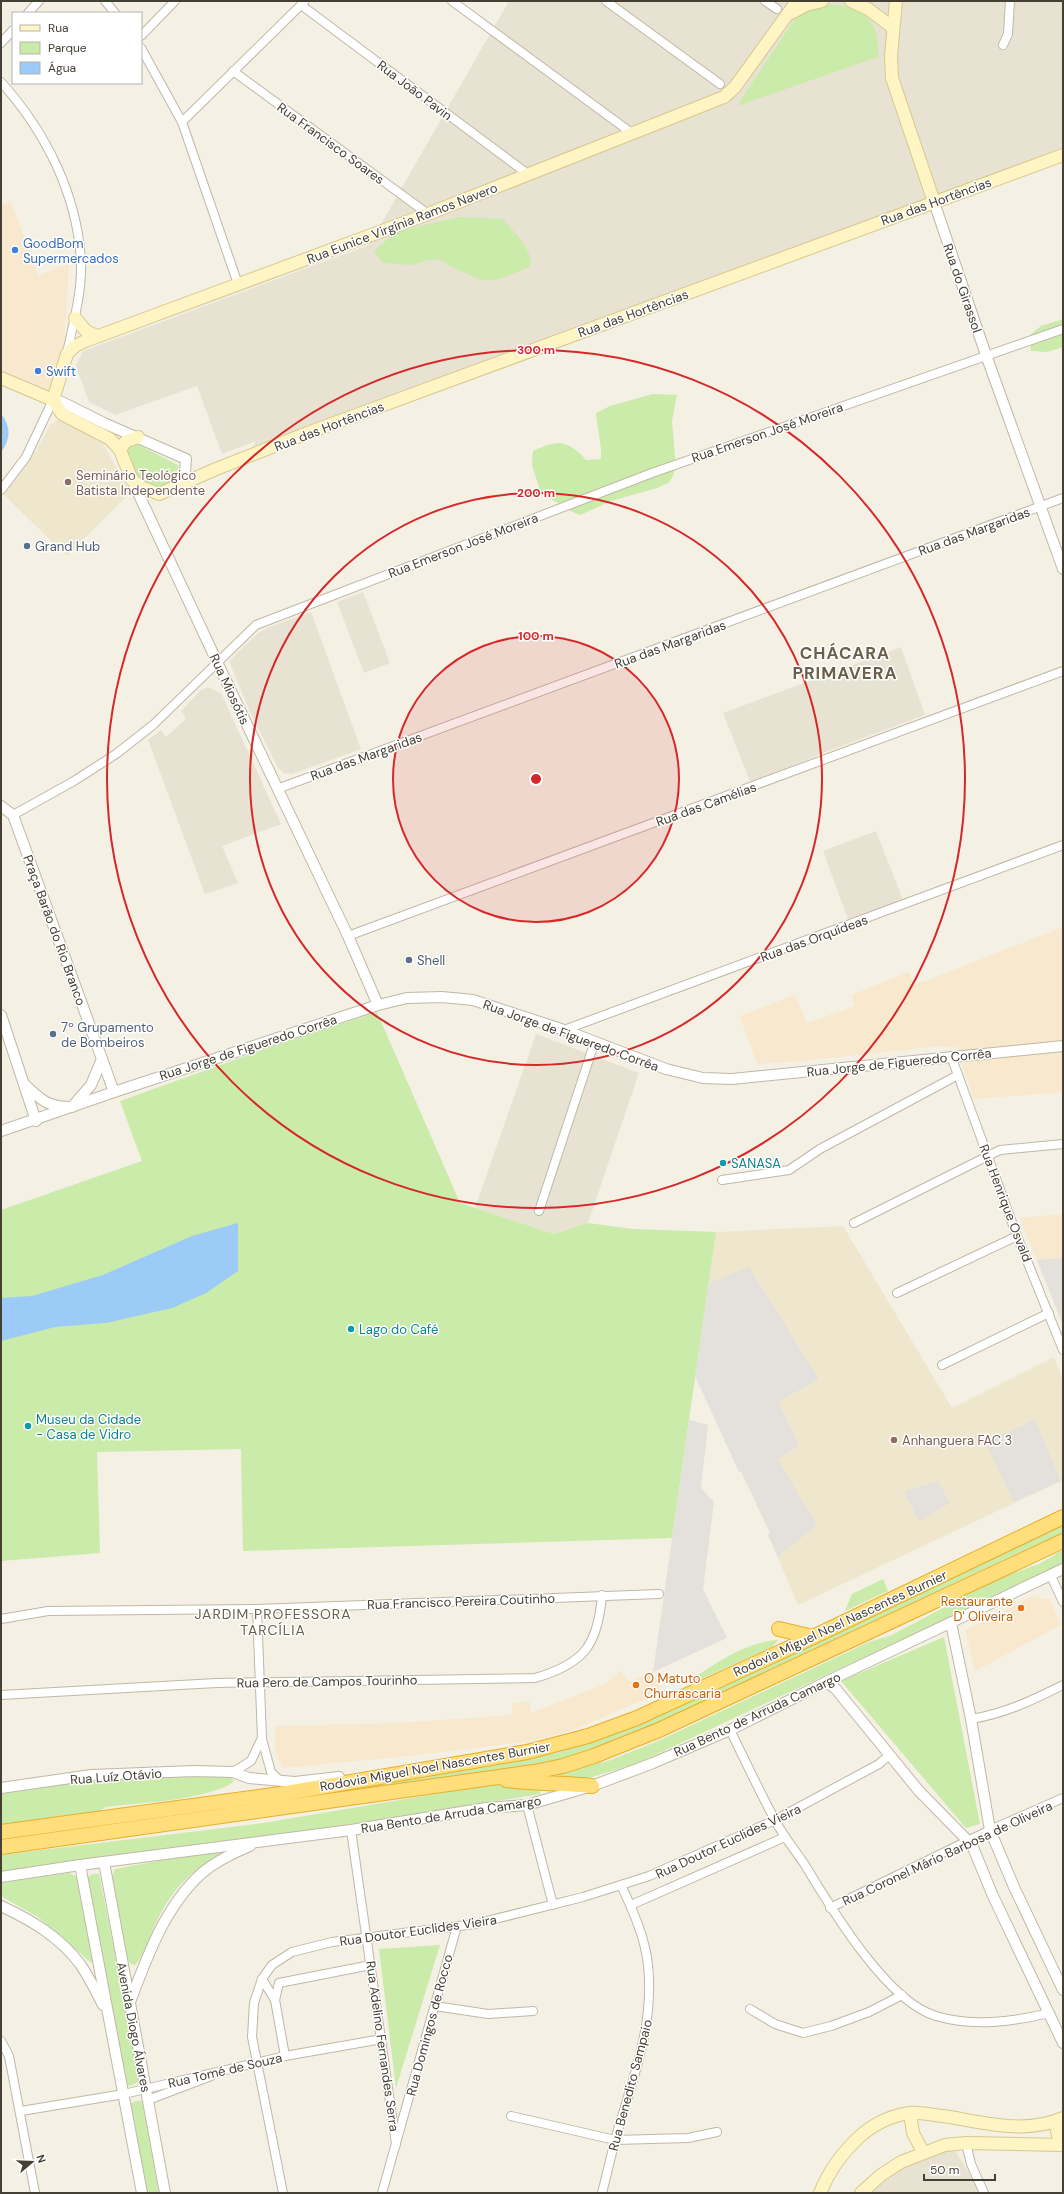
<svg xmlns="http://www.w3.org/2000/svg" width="1064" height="2194" viewBox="0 0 1064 2194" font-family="'DM Sans',sans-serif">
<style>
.residential{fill:#e8e2d2}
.commercial{fill:#f8e8cd}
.education{fill:#eee7cd}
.green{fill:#caeba9}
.parking{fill:#e4e1dd}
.water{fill:#9bcbf6}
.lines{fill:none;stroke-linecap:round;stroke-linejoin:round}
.minor-casing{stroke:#c0b8a6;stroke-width:10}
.tertiary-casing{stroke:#c0b8a6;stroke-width:12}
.secondary-casing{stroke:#d7c890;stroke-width:14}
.trunk-casing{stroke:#e9ae28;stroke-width:16}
.minor{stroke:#fff;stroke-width:8}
.tertiary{stroke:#fff;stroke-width:10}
.secondary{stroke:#fff4c3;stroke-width:12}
.trunk{stroke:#ffde7b;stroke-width:14}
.ring{fill:none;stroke:#d62828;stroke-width:2}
.shop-dot{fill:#3f7fe0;stroke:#fff;stroke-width:1.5}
.education-dot{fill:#8d6e63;stroke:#fff;stroke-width:1.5}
.service-dot{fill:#5c6f8a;stroke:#fff;stroke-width:1.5}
.culture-dot{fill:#0f9aa8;stroke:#fff;stroke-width:1.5}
.food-dot{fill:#e8710a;stroke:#fff;stroke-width:1.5}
.labels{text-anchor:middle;stroke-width:3;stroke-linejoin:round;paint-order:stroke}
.street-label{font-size:13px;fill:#464034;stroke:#fff}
.shop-label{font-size:13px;fill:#366cbe;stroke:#fff;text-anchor:start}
.education-label{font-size:13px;fill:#785e54;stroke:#fff;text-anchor:start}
.service-label{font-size:13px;fill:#4e5e75;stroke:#fff;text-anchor:start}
.culture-label{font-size:13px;fill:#0d838f;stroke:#fff;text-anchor:start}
.food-label{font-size:13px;fill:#c56008;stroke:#fff;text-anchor:end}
.neighbourhood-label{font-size:14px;letter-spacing:1px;fill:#6a5f4a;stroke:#fff}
.district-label{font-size:17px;font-weight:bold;letter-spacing:1px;fill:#6a5f4a;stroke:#fff}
.centre{fill:#d62828;stroke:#fff;stroke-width:2}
.ring-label{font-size:12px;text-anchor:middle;font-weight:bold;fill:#d62828;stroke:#fff;stroke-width:3;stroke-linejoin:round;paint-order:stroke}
</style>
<rect width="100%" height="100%" fill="#f4f0e4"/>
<!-- residential -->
<g class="residential">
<polygon points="509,1 1063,1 1063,153 247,457 256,441 222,454 197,386 115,415 89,402 76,366 83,351 369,245"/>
<polygon points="363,592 390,663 364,673 337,602"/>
<polygon points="311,612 361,749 292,774 284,773 278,768 250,712 229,661 257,634 267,628"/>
<polygon points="901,647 925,715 820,754 751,784 723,713"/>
<polygon points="208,687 221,693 281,824 222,846 238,883 205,894 148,740 161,730 166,737 186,719 181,711 201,690"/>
<polygon points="876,831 903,900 848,919 823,851"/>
<polygon points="536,1034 639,1073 588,1223 554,1234 475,1208"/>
<polygon points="953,2147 981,2193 860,2193 923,2152"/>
</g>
<!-- commercial -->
<g class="commercial">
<polygon points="11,201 38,276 69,263 64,347 49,395 1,374 1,205"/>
<polygon points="1063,927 1063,1092 974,1099 956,1047 940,1046 802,1061 757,1064 740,1016 795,995 807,1023 855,1006 852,995 909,972 915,985"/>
<polygon points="1063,1214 1063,1325 1020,1218"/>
<polygon points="1033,1596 1050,1600 1061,1625 975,1671 965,1630"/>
<polygon points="621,1670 629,1682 653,1672 662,1692 578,1728 534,1741 399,1757 282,1768 275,1750 275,1726 398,1723 512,1715 512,1703 529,1701 531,1713 605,1684"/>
</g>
<!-- education -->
<g class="education">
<polygon points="60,419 104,445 130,493 67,556 2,493 36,451 50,425"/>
<polygon points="843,1226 952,1408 1054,1357 1063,1380 1063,1480 798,1605 768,1535 770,1533 695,1376 716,1232"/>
</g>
<!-- green -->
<g class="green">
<path d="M829,4C865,7 880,21 878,57L737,106L798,14L813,8Z"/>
<path d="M458,217L502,219C511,228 535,252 530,267L496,280H481L454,268L441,260H427L412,265L383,263L374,251L396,232Z"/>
<polygon points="1063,319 1063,347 1047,352 1031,351 1030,335 1041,326"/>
<path d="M653,394L677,395L672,421L676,468L670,482L657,488L611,501L580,515C565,510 556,500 541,494L532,465L533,451C557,440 567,439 586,460L601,459C602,443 597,429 596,413L610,406Z"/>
<path d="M133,442L178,465L179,472C156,508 130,475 126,447Z"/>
<polygon points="377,1012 460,1203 554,1234 588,1223 633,1229 716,1232 672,1538 243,1551 241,1449 97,1452 100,1553 1,1561 1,1210 142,1161 120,1101 271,1047"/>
<path d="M1063,1523V1533C958,1579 855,1632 751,1680C701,1703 651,1729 599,1748C574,1756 548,1762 523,1768L1,1841V1836L467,1768L556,1753L605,1737L710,1692Z"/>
<polygon points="1063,1550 1063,1564 991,1596 924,1631 886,1647 636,1764 585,1779 557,1778 562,1771 608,1761 658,1741 869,1642 892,1635 975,1591 1006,1576 1039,1564"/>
<polygon points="883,1579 888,1591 845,1611 852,1594"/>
<polygon points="944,1637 980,1824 966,1828 841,1681"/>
<path d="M778,1640L772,1647L690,1684V1680C717,1663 745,1642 778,1640Z"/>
<path d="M229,1776L234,1781C212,1800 136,1803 105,1807L98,1813L1,1827V1794L87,1781L145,1777Z"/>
<polygon points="495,1784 518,1785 538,1789 541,1794 288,1834 106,1856 1,1873 1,1855 257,1824"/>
<path d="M237,1846C195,1867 174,1883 154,1927C148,1940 145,1954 135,1965L131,1964L126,1959L110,1882L115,1869Z"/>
<polygon points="69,1873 79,1878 95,1966 38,1917 4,1898 1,1894 1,1883"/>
<polygon points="93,1874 99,1874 140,2080 133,2085 126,2086 87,1877"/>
<polygon points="440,1945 396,2088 379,1949"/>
<polygon points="136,2101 142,2101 159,2193 146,2193 129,2104"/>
</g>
<!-- parking -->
<g class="parking">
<polygon points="1063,1258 1063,1325 1037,1260"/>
<polygon points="749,1267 819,1379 778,1402 799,1445 778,1460 817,1525 778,1557 768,1535 770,1533 742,1472 739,1472 695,1376 709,1283"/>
<polygon points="689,1420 708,1425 701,1488 714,1502 703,1589 727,1638 653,1672"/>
<polygon points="1035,1420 1061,1481 1014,1502 985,1442"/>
<polygon points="938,1481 950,1503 919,1521 904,1491"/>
</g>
<!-- water -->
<g class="water">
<path d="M1,414C11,425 11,440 1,452Z"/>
<polygon points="238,1223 238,1271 206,1293 172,1308 106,1323 55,1327 1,1341 1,1298 32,1296 103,1275 192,1236"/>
</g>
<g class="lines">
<defs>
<g id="minor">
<polyline points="105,1 115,13"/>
<polyline points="452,1 633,134"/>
<polyline points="606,1 720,84"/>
<polyline points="765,1 777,9"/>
<polyline points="301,5 529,175"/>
<polyline points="28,13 39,1"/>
<polyline points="141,36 175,1"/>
<polyline points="1,43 13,30"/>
<polyline points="1003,45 1008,34 1010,1"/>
<polyline points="141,48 182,122 238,284"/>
<polyline points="233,71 428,214"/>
<path d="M1,82C46,132 78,196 81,263C82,293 73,324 67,353"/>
<polyline points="182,122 304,2"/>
<polyline points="1,490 26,457 53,400"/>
<polyline points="277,789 1063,498"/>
<polyline points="13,815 74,781 116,754 153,725 256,625 652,473 1063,329"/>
<polyline points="348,936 1063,671"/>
<polyline points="564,1030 1063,845"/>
<polyline points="951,1056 1017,1236 1063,1350"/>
<polyline points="722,1180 789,1170 820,1149 958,1075"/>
<polyline points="539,1211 595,1041"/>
<polyline points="854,1223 1000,1150 1063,1144"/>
<polyline points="897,1293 1017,1236"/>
<polyline points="942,1365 1049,1313"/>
<polyline points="1051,1576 1063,1602"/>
<polyline points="257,1609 262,1739 271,1772 279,1780"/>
<polyline points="1,1619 48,1611 257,1609 659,1594"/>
<path d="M1,1695L216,1683L535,1678C584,1664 598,1645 602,1595"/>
<path d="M971,1719C1004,1714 1033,1700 1063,1685"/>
<path d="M730,1730C745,1760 759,1791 775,1820C783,1836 795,1850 805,1865C831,1908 887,2002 936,2016C973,2027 1012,2022 1049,2013"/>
<polyline points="233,1772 251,1761 261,1740"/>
<polyline points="527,1805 553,1905"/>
<polyline points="351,1830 396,2144"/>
<polyline points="631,1905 785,1837"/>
<polyline points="830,1908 990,1830 1063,1798"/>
<polyline points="262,1979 275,2000"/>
<polyline points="435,2006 488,2014 533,2011"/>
<polyline points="750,2009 775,2024 803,2033 831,2026 869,2012 902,1995"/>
<polyline points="1,2041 9,2056 35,2193"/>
<polyline points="285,2056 275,2000 279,1983 371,1965"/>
<polyline points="148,2100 211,2076"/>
<polyline points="21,2111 124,2094 285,2056 382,2039"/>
<polyline points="511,2116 615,2140 688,2138 717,2132"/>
<polyline points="966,2143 971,2164 984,2193"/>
<polyline points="283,2193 252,2037 254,2003 262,1979 272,1965 292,1952 332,1942 475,1924 583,1897 649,1876 775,1820 879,1764 889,1755"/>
<polyline points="382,2193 457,1926"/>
<path d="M602,2193C608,2170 613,2146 620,2123C636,2071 654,2020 648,1965C645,1937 633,1911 621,1885"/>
</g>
<g id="tertiary">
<polyline points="934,202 986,355 1063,569"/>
<polyline points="53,400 62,402 106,424 186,459 185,473 175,487"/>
<polyline points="132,480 218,664 348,936 378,1005"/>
<polyline points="1,806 13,815 114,1092"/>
<polyline points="1,1015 36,1121"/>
<path d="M25,1085C42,1101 48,1107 72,1107L91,1085L102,1059"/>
<polyline points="1,1131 114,1092 378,1005 407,998 442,997 473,1000 564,1030 666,1069 703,1078 732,1079 1063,1046"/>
<polyline points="951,1623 971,1719 990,1830 1014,1887 1063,1990"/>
<polyline points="826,1682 835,1688 919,1791 972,1845 993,1896 1063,2043"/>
<polyline points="1,1788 91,1775 195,1771 233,1772 249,1778 295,1782 339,1777"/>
<polyline points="104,1862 165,2193"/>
<polyline points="80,1865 142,2193"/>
<polyline points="1,1877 80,1865 351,1830 486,1808 527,1805 592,1786 653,1763 730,1730 826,1682 1063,1569"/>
<path d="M1,1906C31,1920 60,1937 80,1964C89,1977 96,1991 103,2005"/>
<path d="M130,2002C147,1957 165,1906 202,1873C216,1861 233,1853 250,1846"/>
</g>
<g id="secondary">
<polyline points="851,1 868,9 892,27"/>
<polyline points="896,1 891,56 892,78 934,202"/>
<polyline points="791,13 806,5 822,1"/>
<polyline points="75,318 86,331 97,336"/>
<polyline points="1,378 53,400 62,414 110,439 120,450 132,480 141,487 159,494 216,469 302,435 1063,155"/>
<polyline points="53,400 67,354 75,346 85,341 428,214 724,97 735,87 797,1"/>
<polyline points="120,450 125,442 138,437"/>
<polyline points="910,2113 913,2133 923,2152"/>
<polyline points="1055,2121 1060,2145"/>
<path d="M820,2193C828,2173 842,2153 858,2138C872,2125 890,2116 909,2113C920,2112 932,2115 943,2116C983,2122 1024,2135 1063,2118"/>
<polyline points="861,2193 881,2175 901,2162 945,2145 966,2143 1063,2145"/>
</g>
<g id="trunk">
<polyline points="779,1629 813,1637"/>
<path d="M506,1780C534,1784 563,1783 592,1786"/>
<polyline points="1,1832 280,1794 527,1752 588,1736 637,1718 813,1637 1063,1517"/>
<polyline points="1,1847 534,1772 563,1766 594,1756 659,1730 1063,1541"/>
</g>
</defs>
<!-- minor casing -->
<use href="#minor" class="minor-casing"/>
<!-- tertiary casing -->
<use href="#tertiary" class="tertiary-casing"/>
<!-- secondary casing -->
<use href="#secondary" class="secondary-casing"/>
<!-- trunk casing -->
<use href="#trunk" class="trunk-casing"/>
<!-- minor -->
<use href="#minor" class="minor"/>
<!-- tertiary -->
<use href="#tertiary" class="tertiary"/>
<!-- secondary -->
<use href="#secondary" class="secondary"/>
<!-- trunk -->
<use href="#trunk" class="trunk"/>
</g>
<!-- distance rings -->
<circle cx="536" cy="779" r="143" fill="#d62828" fill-opacity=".12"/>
<g class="ring">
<circle cx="536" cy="779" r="143"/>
<circle cx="536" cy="779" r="286"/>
<circle cx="536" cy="779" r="429"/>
</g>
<!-- markers -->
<g class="shop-dot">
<circle cx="15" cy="250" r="4"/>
<circle cx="38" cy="371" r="4"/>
</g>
<g class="education-dot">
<circle cx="68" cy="482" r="4"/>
<circle cx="894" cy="1440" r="4"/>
</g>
<g class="service-dot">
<circle cx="27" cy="546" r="4"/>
<circle cx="409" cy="960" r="4"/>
<circle cx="53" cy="1034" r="4"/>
</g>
<g class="culture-dot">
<circle cx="723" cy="1163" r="4"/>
<circle cx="351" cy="1329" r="4"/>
<circle cx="28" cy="1426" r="4"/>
</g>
<g class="food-dot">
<circle cx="1021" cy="1608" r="4"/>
<circle cx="636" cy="1685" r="4"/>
</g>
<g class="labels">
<!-- street labels -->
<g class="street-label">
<text transform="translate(415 90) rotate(37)" y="5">Rua João Pavin</text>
<text transform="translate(331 143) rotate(36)" y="5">Rua Francisco Soares</text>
<text transform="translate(936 201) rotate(-20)" y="5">Rua das Hortências</text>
<text transform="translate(402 223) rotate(-21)" y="5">Rua Eunice Virgínia Ramos Navero</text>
<text transform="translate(963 288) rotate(71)" y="5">Rua do Girassol</text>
<text transform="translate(633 313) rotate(-20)" y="5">Rua das Hortências</text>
<text transform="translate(329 426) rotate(-21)" y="5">Rua das Hortências</text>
<text transform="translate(767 432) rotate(-19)" y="5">Rua Emerson José Moreira</text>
<text transform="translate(974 531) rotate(-20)" y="5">Rua das Margaridas</text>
<text transform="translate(463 545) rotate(-21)" y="5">Rua Emerson José Moreira</text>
<text transform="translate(670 644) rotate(-20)" y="5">Rua das Margaridas</text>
<text transform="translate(230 689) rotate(65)" y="5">Rua Miosótis</text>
<text transform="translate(366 756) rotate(-20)" y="5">Rua das Margaridas</text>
<text transform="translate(706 804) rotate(-20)" y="5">Rua das Camélias</text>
<text transform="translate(55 930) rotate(70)" y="5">Praça Barão do Rio Branco</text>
<text transform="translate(814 938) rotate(-20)" y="5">Rua das Orquídeas</text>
<text transform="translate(571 1035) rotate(20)" y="5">Rua Jorge de Figueredo Corrêa</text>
<text transform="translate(248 1047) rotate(-18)" y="5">Rua Jorge de Figueredo Corrêa</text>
<text transform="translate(899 1062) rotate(-6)" y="5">Rua Jorge de Figueredo Corrêa</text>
<text transform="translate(1006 1203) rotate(69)" y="5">Rua Henrique Osvald</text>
<text transform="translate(461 1601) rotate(-2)" y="5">Rua Francisco Pereira Coutinho</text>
<text transform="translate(840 1623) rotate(-25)" y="5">Rodovia Miguel Noel Nascentes Burnier</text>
<text transform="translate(327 1681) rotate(-1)" y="5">Rua Pero de Campos Tourinho</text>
<text transform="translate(757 1714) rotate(-25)" y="5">Rua Bento de Arruda Camargo</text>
<text transform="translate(435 1766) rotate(-10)" y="5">Rodovia Miguel Noel Nascentes Burnier</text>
<text transform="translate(116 1776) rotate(-4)" y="5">Rua Luíz Otávio</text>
<text transform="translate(451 1814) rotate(-9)" y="5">Rua Bento de Arruda Camargo</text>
<text transform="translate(728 1841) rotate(-25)" y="5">Rua Doutor Euclides Vieira</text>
<text transform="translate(947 1853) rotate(-25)" y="5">Rua Coronel Mário Barbosa de Oliveira</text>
<text transform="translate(418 1930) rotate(-8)" y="5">Rua Doutor Euclides Vieira</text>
<text transform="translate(429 2025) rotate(-75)" y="5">Rua Domingos de Rocco</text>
<text transform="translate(134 2027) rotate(79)" y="5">Avenida Diogo Álvares</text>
<text transform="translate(383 2046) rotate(82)" y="5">Rua Adelino Fernandes Serra</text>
<text transform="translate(225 2070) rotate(-13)" y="5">Rua Tomé de Souza</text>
<text transform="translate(630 2085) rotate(-75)" y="5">Rua Benedito Sampaio</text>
</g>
<!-- shop labels -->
<g class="shop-label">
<text x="23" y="248">GoodBom<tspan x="23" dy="15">Supermercados</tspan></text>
<text x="46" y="376">Swift</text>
</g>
<!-- education labels -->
<g class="education-label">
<text x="76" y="480">Seminário Teológico<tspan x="76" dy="15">Batista Independente</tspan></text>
<text x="902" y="1445">Anhanguera FAC 3</text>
</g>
<!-- service labels -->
<g class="service-label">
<text x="35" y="551">Grand Hub</text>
<text x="417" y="965">Shell</text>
<text x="61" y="1032">7º Grupamento<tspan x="61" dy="15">de Bombeiros</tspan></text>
</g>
<!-- culture labels -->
<g class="culture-label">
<text x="731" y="1168">SANASA</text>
<text x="359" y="1334">Lago do Café</text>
<text x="36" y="1424">Museu da Cidade<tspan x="36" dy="15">- Casa de Vidro</tspan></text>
</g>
<!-- food labels -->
<g class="food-label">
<text x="1013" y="1606">Restaurante<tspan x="1013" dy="15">D' Oliveira</tspan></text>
<text x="644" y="1683" text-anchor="start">O Matuto<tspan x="644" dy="15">Churrascaria</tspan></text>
</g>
<!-- neighbourhood labels -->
<g class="neighbourhood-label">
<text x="273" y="1619">JARDIM PROFESSORA<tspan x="273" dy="16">TARCÍLIA</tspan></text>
</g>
<!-- district labels -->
<g class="district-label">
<text x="845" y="659">CHÁCARA<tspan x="845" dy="20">PRIMAVERA</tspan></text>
</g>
</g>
<circle cx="536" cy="779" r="6" class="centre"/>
<g class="ring-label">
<text x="536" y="354">300 m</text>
<text x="536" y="497">200 m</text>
<text x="536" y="640">100 m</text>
</g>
<!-- border -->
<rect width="1064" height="2194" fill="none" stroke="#464034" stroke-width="4"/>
<!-- legend -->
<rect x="12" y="12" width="130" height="72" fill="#ffffff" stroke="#b5b3ae"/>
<rect x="20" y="25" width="20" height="6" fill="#fff4c3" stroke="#b5b3ae"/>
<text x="48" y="32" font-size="12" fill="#464034">Rua</text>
<rect x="20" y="42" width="20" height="12" fill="#caeba9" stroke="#b5b3ae"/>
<text x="48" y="52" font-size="12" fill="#464034">Parque</text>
<rect x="20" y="62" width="20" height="12" fill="#9bcbf6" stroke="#b5b3ae"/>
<text x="48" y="72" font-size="12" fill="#464034">Água</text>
<!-- north arrow -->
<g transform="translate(32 2162) rotate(71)" stroke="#ffffff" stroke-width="3" paint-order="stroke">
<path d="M0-3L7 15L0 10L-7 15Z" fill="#464034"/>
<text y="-6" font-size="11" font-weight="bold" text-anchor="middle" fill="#464034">N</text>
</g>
<!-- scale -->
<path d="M924 2174v6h71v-6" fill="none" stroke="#464034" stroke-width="2"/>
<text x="930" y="2174" font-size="12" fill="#464034" stroke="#ffffff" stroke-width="3" paint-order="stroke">50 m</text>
</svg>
